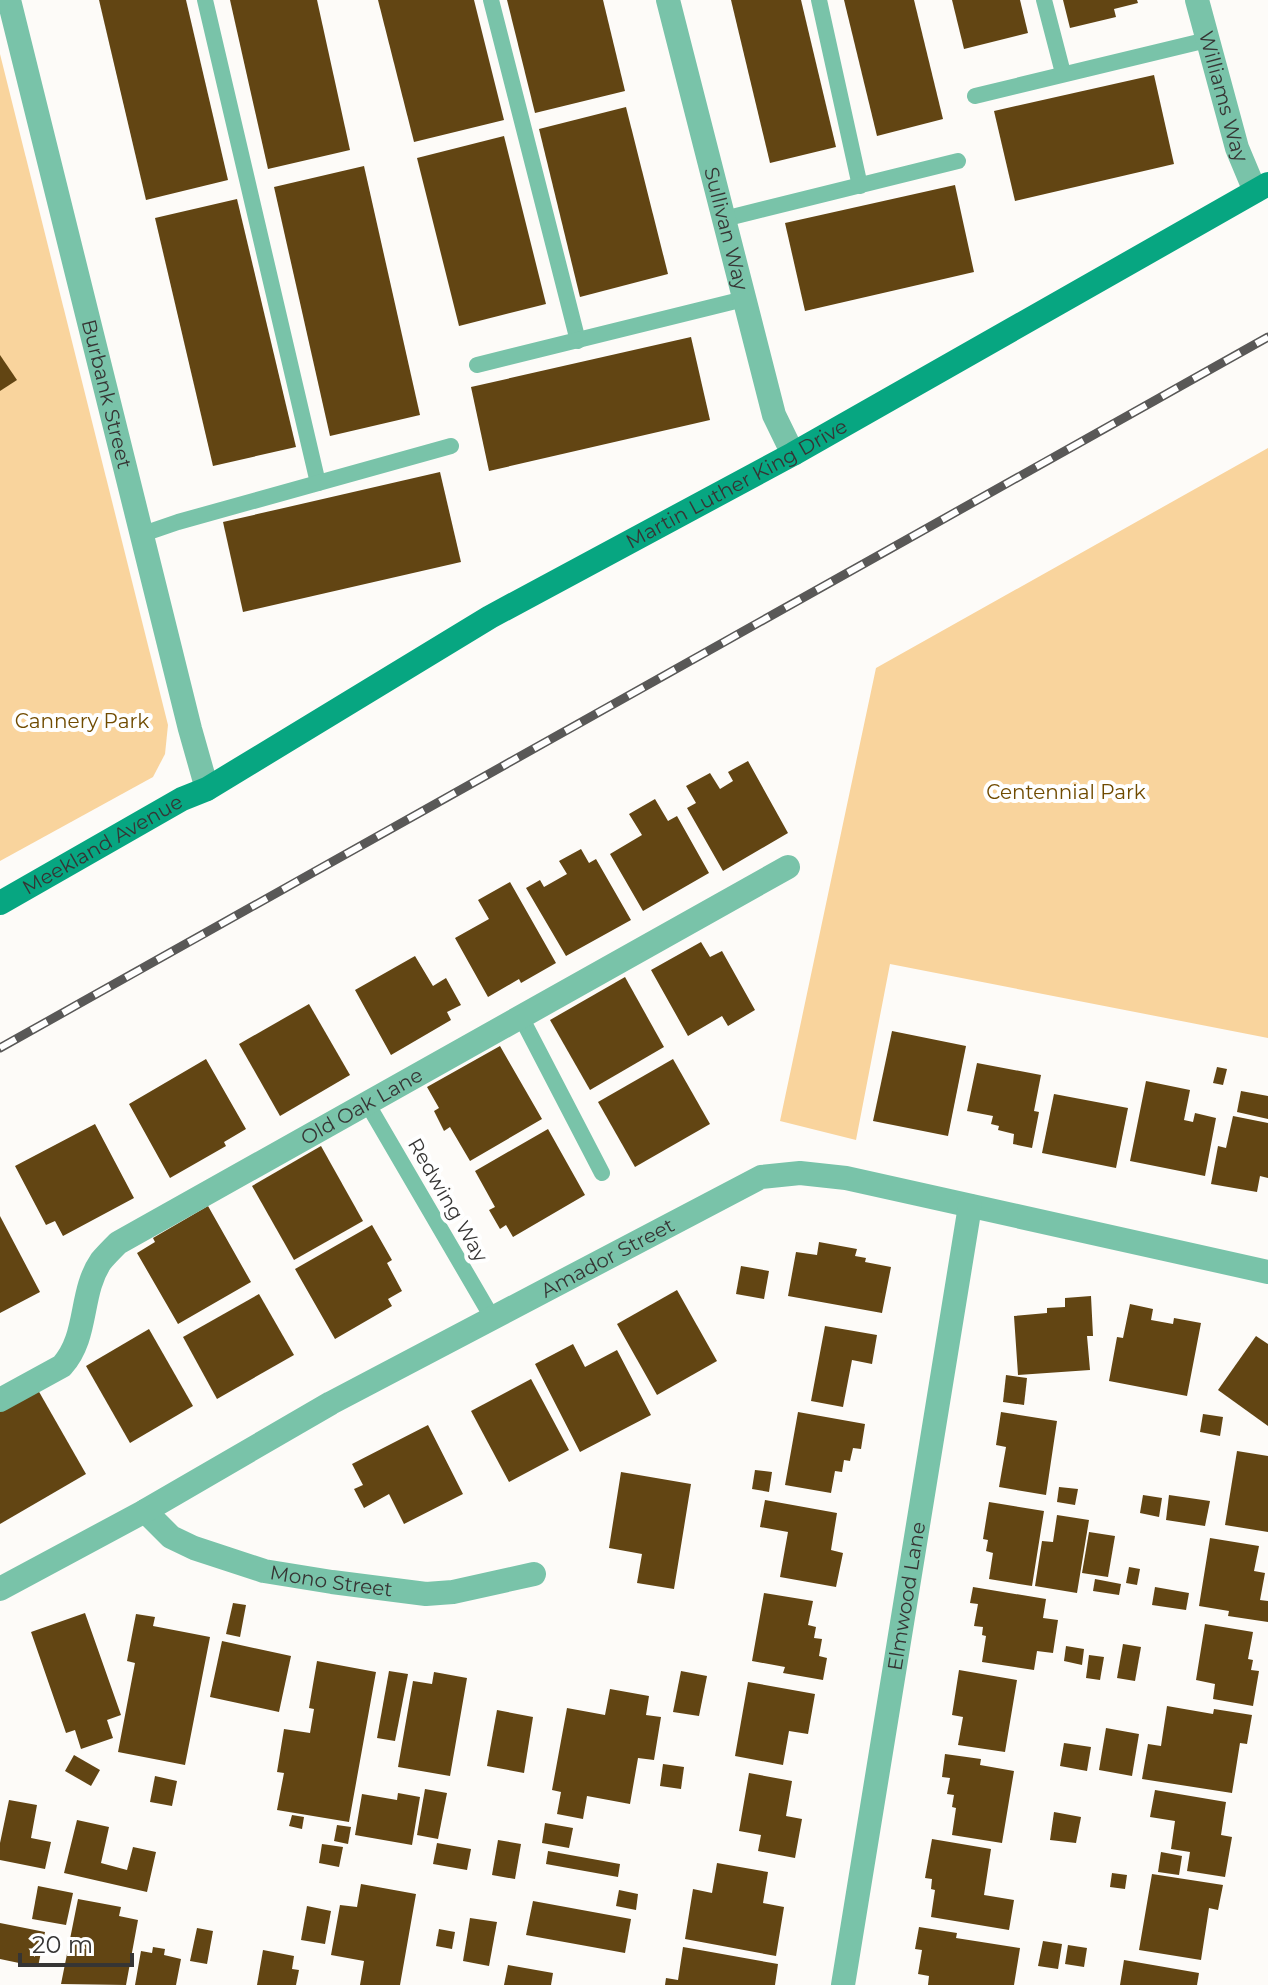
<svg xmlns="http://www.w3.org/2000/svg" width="1268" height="1985" viewBox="0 0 1268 1985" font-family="Montserrat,sans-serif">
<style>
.green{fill:#f9d49d}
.building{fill:#624513}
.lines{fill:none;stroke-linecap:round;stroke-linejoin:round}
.lane{stroke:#79c3a9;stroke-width:16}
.street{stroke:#79c3a9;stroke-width:24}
.secondary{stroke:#07a681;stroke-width:24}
.rail-casing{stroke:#595857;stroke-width:9}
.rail{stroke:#fff;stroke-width:6;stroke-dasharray:18;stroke-linecap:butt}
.labels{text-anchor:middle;stroke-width:8;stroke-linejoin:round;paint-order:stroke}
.street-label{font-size:20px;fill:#363534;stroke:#fff}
.park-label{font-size:20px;fill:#704b00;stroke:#fff}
</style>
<rect width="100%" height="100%" fill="#fdfbf8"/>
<!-- green -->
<g class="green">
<polygon points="0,54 168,725 165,754 153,777 0,861"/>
<polygon points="1268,448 1268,1038 890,964 856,1140 780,1121 876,668"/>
</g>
<!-- building -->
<g class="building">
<polygon points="99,0 186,0 228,180 146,200"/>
<polygon points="230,0 317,0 350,150 268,169"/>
<polygon points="378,0 474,0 504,120 414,142"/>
<polygon points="507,0 603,0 625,91 535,113"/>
<polygon points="731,0 801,0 836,147 770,163"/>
<polygon points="844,0 914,0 943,119 877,136"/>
<polygon points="952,0 1020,0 1028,33 964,49"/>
<polygon points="1063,0 1137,0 1138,3 1114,9 1116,17 1070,28"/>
<polygon points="1154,75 1174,164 1015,201 994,111"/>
<polygon points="626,107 668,274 580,297 539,129"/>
<polygon points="504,136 546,304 459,326 417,158"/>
<polygon points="364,166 420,415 330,436 274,187"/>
<polygon points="955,185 974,272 805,311 785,223"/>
<polygon points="237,199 296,447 213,466 155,218"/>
<polygon points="691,337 710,420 489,471 471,387"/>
<polygon points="0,355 17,380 0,391"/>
<polygon points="440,472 461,562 243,612 223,522"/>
<polygon points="748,761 788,833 723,871 687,808 696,803 686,786 710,773 720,789 733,781 728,772"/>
<polygon points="655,799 668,821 677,816 709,873 643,911 610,854 642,835 629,814"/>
<polygon points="581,849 589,863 596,859 631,920 566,956 526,888 540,880 544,887 567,874 559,861"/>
<polygon points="510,882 556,963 521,983 519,979 488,997 455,938 489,919 478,900"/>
<polygon points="701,942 710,957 722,951 755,1010 728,1026 722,1016 688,1036 651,970"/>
<polygon points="415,956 433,986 446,978 461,1005 447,1012 451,1020 391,1055 355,990"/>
<polygon points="625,977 664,1047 590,1090 550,1020"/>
<polygon points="309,1004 350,1075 280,1116 239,1044"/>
<polygon points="892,1031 966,1046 948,1136 873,1121"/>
<polygon points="500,1046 542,1119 470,1161 450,1127 444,1131 434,1111 439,1108 427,1087"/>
<polygon points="206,1059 246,1129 224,1142 226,1146 170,1178 129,1104"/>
<polygon points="673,1059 710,1124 635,1167 598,1102"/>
<polygon points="977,1063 1041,1075 1034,1111 1039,1112 1032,1148 1013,1144 1014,1134 998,1130 999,1126 991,1124 993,1116 967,1111"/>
<polygon points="1217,1067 1227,1069 1223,1085 1213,1083"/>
<polygon points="1146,1081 1190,1090 1184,1120 1193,1122 1195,1113 1216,1118 1205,1176 1130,1161"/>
<polygon points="1241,1091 1268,1096 1268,1119 1237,1112"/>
<polygon points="1054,1094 1128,1108 1116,1168 1042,1153"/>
<polygon points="1233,1116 1268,1123 1268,1178 1260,1176 1257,1192 1211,1184 1218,1146 1226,1148"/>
<polygon points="95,1124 134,1198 63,1236 55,1221 46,1225 15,1166"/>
<polygon points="548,1129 585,1195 513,1237 506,1225 500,1229 489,1210 495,1207 475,1171"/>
<polygon points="321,1146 363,1221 294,1260 252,1186"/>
<polygon points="208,1206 251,1282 178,1324 137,1253 155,1242 153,1238"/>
<polygon points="0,1216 40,1292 0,1313"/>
<polygon points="372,1225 392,1260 387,1263 402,1291 388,1299 392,1306 335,1339 295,1269"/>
<polygon points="819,1242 857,1249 855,1256 866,1258 865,1262 891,1267 882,1313 788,1296 796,1252 817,1255"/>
<polygon points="741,1266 769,1271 764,1299 736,1294"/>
<polygon points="677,1290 717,1361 657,1395 617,1324"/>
<polygon points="259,1294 294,1355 217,1399 183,1337"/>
<polygon points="1091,1296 1093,1336 1087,1336 1090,1370 1018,1375 1014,1316 1047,1313 1047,1308 1065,1307 1065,1298"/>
<polygon points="1130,1304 1153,1309 1151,1320 1173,1324 1174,1318 1201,1323 1187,1396 1109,1381 1117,1337 1123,1338"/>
<polygon points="825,1326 877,1335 872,1364 852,1360 843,1407 811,1401"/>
<polygon points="149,1329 193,1406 130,1443 86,1366"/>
<polygon points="1256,1336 1268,1344 1268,1426 1218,1390"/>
<polygon points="573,1344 585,1367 617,1350 651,1415 580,1452 535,1364"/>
<polygon points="1006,1375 1027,1378 1024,1405 1003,1402"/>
<polygon points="531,1379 569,1450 509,1482 471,1411"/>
<polygon points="38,1390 86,1474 0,1524 0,1411"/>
<polygon points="798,1412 865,1424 861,1449 853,1448 850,1461 844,1460 842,1472 835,1471 831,1493 785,1485"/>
<polygon points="1001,1412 1057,1421 1046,1495 999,1487 1006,1447 996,1445"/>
<polygon points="1203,1414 1223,1417 1220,1436 1200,1432"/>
<polygon points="428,1425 463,1494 404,1524 389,1494 364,1508 354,1489 363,1485 352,1464"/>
<polygon points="1237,1451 1268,1456 1268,1532 1225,1525"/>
<polygon points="755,1470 772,1472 769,1492 752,1489"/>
<polygon points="621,1472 691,1484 674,1589 637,1583 642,1554 609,1548"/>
<polygon points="1059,1487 1078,1489 1075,1505 1057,1502"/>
<polygon points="1143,1495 1162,1498 1159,1517 1140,1513"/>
<polygon points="1169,1495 1210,1501 1205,1526 1166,1520"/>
<polygon points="765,1500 837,1513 831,1550 843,1553 836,1587 780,1577 788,1532 760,1527"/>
<polygon points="989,1502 1044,1511 1032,1586 989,1579 993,1553 986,1551 988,1540 983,1539"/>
<polygon points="1057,1515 1089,1520 1077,1593 1035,1586 1042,1541 1053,1542"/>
<polygon points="1089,1532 1115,1536 1108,1577 1082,1573"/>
<polygon points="1210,1538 1259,1546 1254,1571 1265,1573 1260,1600 1268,1601 1268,1622 1228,1616 1229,1611 1199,1606"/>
<polygon points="1129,1567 1140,1569 1137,1585 1126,1583"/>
<polygon points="1095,1579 1121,1584 1119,1595 1093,1591"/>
<polygon points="973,1587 1046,1599 1043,1618 1058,1620 1053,1653 1037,1651 1034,1670 982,1662 986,1636 982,1635 983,1627 974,1626 978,1604 970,1603"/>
<polygon points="1155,1587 1189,1593 1186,1610 1152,1605"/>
<polygon points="764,1593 813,1601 808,1625 816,1627 814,1638 822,1639 819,1656 827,1658 823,1680 783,1673 785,1667 752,1661"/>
<polygon points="233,1603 246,1605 240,1637 226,1634"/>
<polygon points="85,1613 121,1715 107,1720 113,1738 81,1749 75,1730 66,1733 31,1632"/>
<polygon points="136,1614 155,1617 153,1626 210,1637 185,1765 118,1752 135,1663 127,1661"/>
<polygon points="1205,1624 1253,1632 1248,1659 1253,1660 1251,1670 1259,1671 1253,1706 1213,1699 1215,1684 1196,1680"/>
<polygon points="222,1641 291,1656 279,1712 210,1697"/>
<polygon points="1123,1644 1141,1647 1135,1681 1117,1678"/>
<polygon points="1066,1646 1084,1649 1082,1665 1064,1661"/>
<polygon points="1089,1655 1104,1657 1100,1680 1086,1678"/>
<polygon points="317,1661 376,1672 349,1822 277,1810 284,1773 277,1772 284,1729 310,1733 314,1709 309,1708"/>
<polygon points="959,1670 1017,1680 1005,1752 958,1745 963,1717 952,1715"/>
<polygon points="389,1671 408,1674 395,1741 377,1738"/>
<polygon points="681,1671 707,1676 699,1716 673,1712"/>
<polygon points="434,1672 467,1678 450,1776 398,1767 413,1681 432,1684"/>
<polygon points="748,1682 815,1694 808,1734 789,1731 783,1765 735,1756"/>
<polygon points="610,1689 649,1696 646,1715 661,1717 654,1760 638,1758 630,1804 587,1796 583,1819 557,1814 561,1792 552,1790 567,1708 605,1715"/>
<polygon points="1167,1706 1213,1714 1214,1709 1252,1715 1247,1744 1240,1743 1232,1793 1142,1779 1148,1744 1161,1746"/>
<polygon points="497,1710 533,1717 524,1773 487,1766"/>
<polygon points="1106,1728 1139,1734 1132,1776 1099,1770"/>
<polygon points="1064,1743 1091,1747 1087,1771 1060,1766"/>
<polygon points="945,1754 981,1759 980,1765 1014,1771 1002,1843 952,1835 956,1808 952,1807 954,1795 947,1794 950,1778 942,1777"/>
<polygon points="74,1755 100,1770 91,1786 65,1771"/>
<polygon points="663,1764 684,1767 681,1789 660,1786"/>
<polygon points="749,1773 792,1781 786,1816 802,1819 795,1858 758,1851 761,1835 739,1831"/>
<polygon points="155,1776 177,1781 172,1806 150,1802"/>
<polygon points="425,1789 447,1793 438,1839 417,1835"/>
<polygon points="1155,1790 1226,1802 1221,1835 1232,1837 1225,1877 1187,1871 1190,1852 1171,1849 1175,1821 1150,1817"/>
<polygon points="398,1793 420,1797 412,1845 355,1835 362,1794 397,1800"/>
<polygon points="9,1800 37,1805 31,1838 51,1842 45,1869 0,1860 0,1843"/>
<polygon points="1054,1812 1081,1817 1076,1843 1050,1840"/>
<polygon points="292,1815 304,1817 302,1829 289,1826"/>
<polygon points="77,1820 109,1827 101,1863 127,1870 133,1847 156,1852 147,1892 64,1873"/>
<polygon points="545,1823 573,1828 569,1848 542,1843"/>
<polygon points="337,1825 351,1827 348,1844 334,1841"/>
<polygon points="932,1839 991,1849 984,1895 1014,1900 1009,1930 931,1917 935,1890 931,1889 932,1879 925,1878"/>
<polygon points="498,1840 521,1844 515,1879 492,1875"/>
<polygon points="437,1843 471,1849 467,1870 433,1864"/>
<polygon points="322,1844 343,1847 339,1867 319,1863"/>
<polygon points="548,1851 620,1864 618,1877 546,1864"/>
<polygon points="1161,1852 1182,1856 1179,1875 1158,1872"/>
<polygon points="717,1863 768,1872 763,1903 784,1907 776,1956 685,1939 693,1889 712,1893"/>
<polygon points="1112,1873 1127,1875 1125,1889 1110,1887"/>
<polygon points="1152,1874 1223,1885 1218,1910 1209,1908 1201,1960 1139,1950"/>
<polygon points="361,1884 416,1894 400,1985 360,1985 364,1961 331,1955 340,1905 357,1907"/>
<polygon points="38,1886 73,1893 66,1925 32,1919"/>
<polygon points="619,1890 638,1894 636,1910 616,1906"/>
<polygon points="78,1899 121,1907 119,1916 138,1920 126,1985 61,1984"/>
<polygon points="533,1901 631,1919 625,1953 526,1935"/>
<polygon points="307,1906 331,1911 325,1944 301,1940"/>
<polygon points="470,1918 497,1922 489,1966 463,1961"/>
<polygon points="0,1923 45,1932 38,1967 0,1959"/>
<polygon points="919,1927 957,1933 956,1938 1020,1948 1014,1985 928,1985 929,1976 918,1974 922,1950 915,1949"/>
<polygon points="197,1928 213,1931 207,1964 190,1961"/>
<polygon points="439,1929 455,1932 452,1949 436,1946"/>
<polygon points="1043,1941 1062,1944 1058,1969 1038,1966"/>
<polygon points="1068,1945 1087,1948 1084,1967 1065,1964"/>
<polygon points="153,1947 165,1949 164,1955 181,1959 176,1985 135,1985 141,1951 152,1953"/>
<polygon points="683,1947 778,1964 775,1985 665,1985 666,1978 678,1980"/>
<polygon points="263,1950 294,1956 292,1969 299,1970 296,1985 257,1985"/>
<polygon points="1124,1960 1199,1973 1197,1985 1120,1985"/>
<polygon points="508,1965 553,1973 551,1985 504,1985"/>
</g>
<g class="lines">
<!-- lane -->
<g class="lane">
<polyline points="205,0 318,483"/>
<polyline points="491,0 578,341"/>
<polyline points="819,0 860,186"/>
<polyline points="1044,0 1063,73"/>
<polyline points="975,96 1207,40"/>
<polyline points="724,219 958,161"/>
<polyline points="477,365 744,299"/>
<polyline points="143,534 178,522 451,446"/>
<polyline points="521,1017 602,1173"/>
<polyline points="367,1103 493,1319"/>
</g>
<!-- street -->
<g class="street">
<path id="s1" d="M9,0L190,729L207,789"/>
<path id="s2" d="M668,0L774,415L793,454"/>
<path id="s3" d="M1197,0L1237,148L1255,191"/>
<path id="s4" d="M0,1400L62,1366C89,1336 79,1293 101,1261C106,1255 112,1249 118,1243L788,867"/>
<path id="s5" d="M145,1511L171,1537L194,1548L264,1571L332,1582L426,1594L453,1592L534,1574"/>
<path id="s6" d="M0,1589L145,1511L331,1403L761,1177L800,1173L846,1178L1268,1272"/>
<path id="s7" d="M843,1985L970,1206"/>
</g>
<!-- secondary -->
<path class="secondary" id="s8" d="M0,903L182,799L207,789L490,617L793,454L1268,184"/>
<defs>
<polyline id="rail" points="0,1048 1268,337"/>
</defs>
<!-- rail casing -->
<use href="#rail" class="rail-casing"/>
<!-- rail -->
<use href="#rail" class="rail"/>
</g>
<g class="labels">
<!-- street labels -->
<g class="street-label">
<text dy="7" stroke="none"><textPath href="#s3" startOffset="100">Williams Way</textPath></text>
<text dy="7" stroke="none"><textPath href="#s2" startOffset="236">Sullivan Way</textPath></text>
<text dy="7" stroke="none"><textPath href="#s1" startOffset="406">Burbank Street</textPath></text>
<text dy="7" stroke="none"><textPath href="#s8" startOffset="848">Martin Luther King Drive</textPath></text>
<text dy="7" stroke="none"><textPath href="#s8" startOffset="118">Meekland Avenue</textPath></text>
<text dy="7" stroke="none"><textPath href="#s4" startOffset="488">Old Oak Lane</textPath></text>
<text transform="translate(448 1200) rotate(60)" y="7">Redwing Way</text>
<text dy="7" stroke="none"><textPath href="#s6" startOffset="692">Amador Street</textPath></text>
<text dy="7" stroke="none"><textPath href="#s5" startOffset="204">Mono Street</textPath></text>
<text dy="7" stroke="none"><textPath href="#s7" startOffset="394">Elmwood Lane</textPath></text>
</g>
<!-- park labels -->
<g class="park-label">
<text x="82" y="728">Cannery Park</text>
<text x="1066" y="799">Centennial Park</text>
</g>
</g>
<!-- scale -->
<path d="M20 1953v12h112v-12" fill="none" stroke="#363534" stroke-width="4"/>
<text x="32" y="1953" font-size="24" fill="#363534" stroke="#ffffff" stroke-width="6" paint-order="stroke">20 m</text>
</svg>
